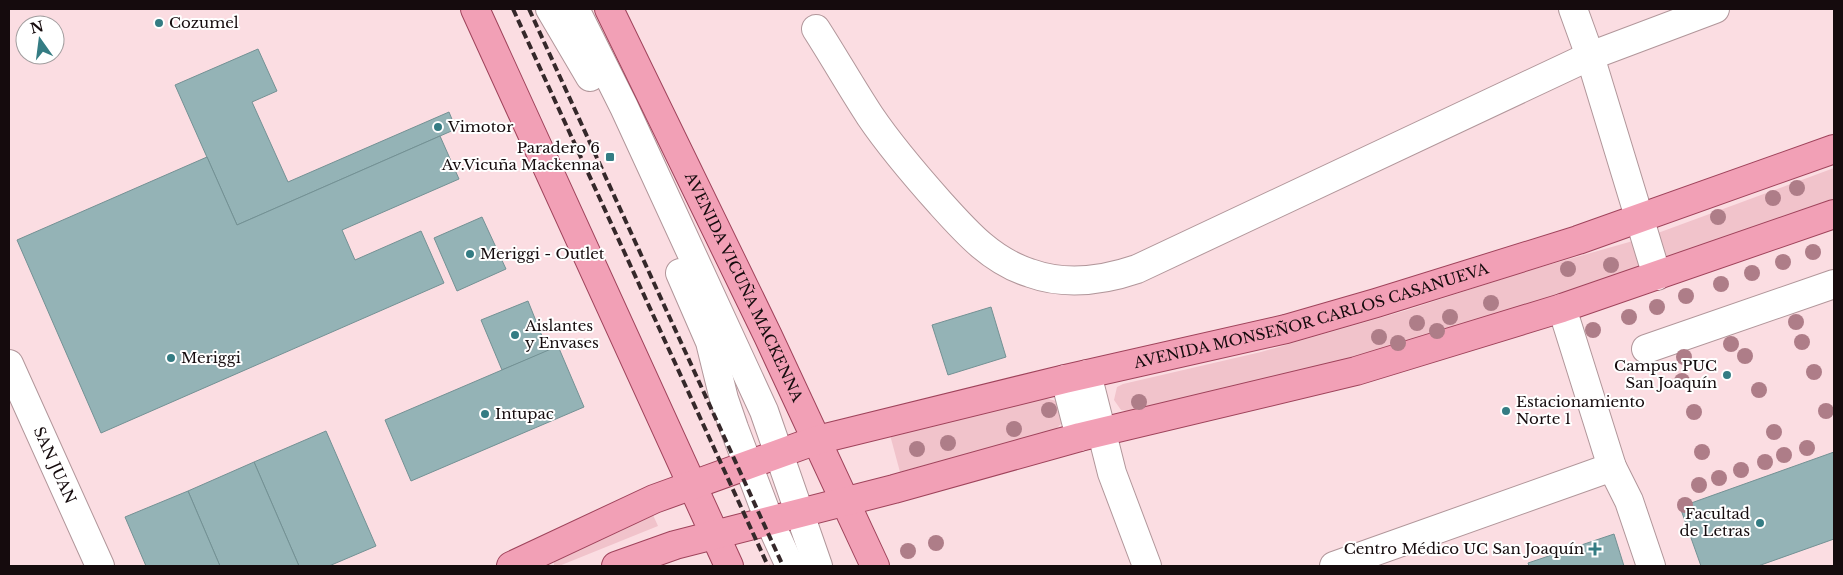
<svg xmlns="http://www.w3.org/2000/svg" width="1843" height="575" viewBox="0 0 1843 575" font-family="'Libre Baskerville',serif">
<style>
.green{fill:#f1c3cb}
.building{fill:#94b3b6;stroke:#739194}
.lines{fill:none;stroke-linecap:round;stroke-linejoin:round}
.minor-casing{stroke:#b1969a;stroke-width:30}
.major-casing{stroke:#9f435b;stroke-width:30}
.minor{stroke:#fff;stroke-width:28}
.major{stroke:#f2a0b6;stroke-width:28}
.rail{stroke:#35282a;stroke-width:4;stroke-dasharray:8 4;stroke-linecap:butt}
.tree{fill:#ae7d88}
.poi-dot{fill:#347c83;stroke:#fff;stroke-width:2}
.labels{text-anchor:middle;stroke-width:4;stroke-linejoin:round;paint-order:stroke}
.poi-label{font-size:15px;fill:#150b0d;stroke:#fff;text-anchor:start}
.street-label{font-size:15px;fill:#150b0d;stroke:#fff}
</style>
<rect width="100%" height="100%" fill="#fbdde2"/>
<!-- green -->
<g class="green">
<path d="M1834,168V199C1642,268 1448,335 1250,384C1210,395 1169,402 1128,411L1121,410L1114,400L1117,387L1123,384L1261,352L1404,311L1527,271L1647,237Z"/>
<polygon points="1045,398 1060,402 1064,421 1056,429 900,472 890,435"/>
<polygon points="653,515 658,526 559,566 554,565 554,560"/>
</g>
<!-- building -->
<g class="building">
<polygon points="258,49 277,91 252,102 288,182 449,112 456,129 237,225 175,85"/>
<polygon points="440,136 459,179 342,230 355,260 421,231 444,283 101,433 17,240 207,157 237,225"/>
<polygon points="482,217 506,269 457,291 434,238"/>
<polygon points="528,301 548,351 502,370 481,320"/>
<polygon points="991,307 1006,357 948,375 932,325"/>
<polygon points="558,346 584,407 411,481 385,420"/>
<polygon points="326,431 376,546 329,566 299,566 254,462"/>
<polygon points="1834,452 1834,539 1758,566 1701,566 1680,507"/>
<polygon points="254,462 299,566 220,566 188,491"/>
<polygon points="188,491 220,566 146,566 125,517"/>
<polygon points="1614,534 1624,566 1529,566 1528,563"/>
</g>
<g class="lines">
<defs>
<g id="minor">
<polyline points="550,9 590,77"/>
<polyline points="575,9 624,107 764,411 818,566"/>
<polyline points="1573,9 1590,56 1657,276"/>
<path d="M816,29C834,57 851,87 870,116C891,147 916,176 941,204C967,233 992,261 1030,273C1066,286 1102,281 1137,269L1590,56L1715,9"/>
<polyline points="680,273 710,342 724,399 734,428 769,520 790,566"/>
<polyline points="1562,308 1612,467 1629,501 1651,566"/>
<polyline points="1646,349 1834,284"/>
<path id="s1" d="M9,364L100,566"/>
<polyline points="1087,374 1112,473 1147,566"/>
<polyline points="1065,379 1080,437"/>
<polyline points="1334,566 1612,467"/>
</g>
<g id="major">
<polyline points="475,9 729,566"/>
<path id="s2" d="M609,9L768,336L875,566"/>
<path id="s3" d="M511,566L654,499L817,440L1065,379L1286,329L1376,303L1578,240L1834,149"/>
<polyline points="616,566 675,545 894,489 1080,437 1356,371 1562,308 1834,214"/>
</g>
</defs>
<!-- minor casing -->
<use href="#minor" class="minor-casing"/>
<!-- major casing -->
<use href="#major" class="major-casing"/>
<!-- minor -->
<use href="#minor" class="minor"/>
<!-- major -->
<use href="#major" class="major"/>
<!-- rail -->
<g class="rail">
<polyline points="513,9 768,566"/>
<polyline points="529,9 783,566"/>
</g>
</g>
<!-- trees -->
<g class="tree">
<circle cx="1797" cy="188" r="8"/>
<circle cx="1773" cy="198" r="8"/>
<circle cx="1718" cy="217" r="8"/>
<circle cx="1813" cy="252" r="8"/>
<circle cx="1783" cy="262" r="8"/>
<circle cx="1611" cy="265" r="8"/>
<circle cx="1568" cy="269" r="8"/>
<circle cx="1752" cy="273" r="8"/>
<circle cx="1721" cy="284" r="8"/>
<circle cx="1686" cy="296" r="8"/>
<circle cx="1491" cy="303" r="8"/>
<circle cx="1657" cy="307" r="8"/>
<circle cx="1450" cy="317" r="8"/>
<circle cx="1629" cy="317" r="8"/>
<circle cx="1796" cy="322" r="8"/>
<circle cx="1417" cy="323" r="8"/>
<circle cx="1593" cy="330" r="8"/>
<circle cx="1437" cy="331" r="8"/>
<circle cx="1379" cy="337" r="8"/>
<circle cx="1802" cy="342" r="8"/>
<circle cx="1398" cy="343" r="8"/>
<circle cx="1731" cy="344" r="8"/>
<circle cx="1745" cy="356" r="8"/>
<circle cx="1684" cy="357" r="8"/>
<circle cx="1814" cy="372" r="8"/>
<circle cx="1682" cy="381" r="8"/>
<circle cx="1759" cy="390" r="8"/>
<circle cx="1139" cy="402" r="8"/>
<circle cx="1049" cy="410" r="8"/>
<circle cx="1826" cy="411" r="8"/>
<circle cx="1694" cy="412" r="8"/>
<circle cx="1014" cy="429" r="8"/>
<circle cx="1774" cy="432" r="8"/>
<circle cx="948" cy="443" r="8"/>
<circle cx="1807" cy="448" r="8"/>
<circle cx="917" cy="449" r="8"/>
<circle cx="1702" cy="452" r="8"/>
<circle cx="1784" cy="455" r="8"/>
<circle cx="1765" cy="462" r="8"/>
<circle cx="1741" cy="470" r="8"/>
<circle cx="1719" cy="478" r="8"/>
<circle cx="1699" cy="485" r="8"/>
<circle cx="1685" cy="505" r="8"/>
<circle cx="936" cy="543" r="8"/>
<circle cx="908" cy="551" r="8"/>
</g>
<!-- markers -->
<g class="poi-dot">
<circle cx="159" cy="23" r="5"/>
<circle cx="438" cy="127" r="5"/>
<rect x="605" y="152" width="10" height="10" rx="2.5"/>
<circle cx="470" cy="254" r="5"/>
<circle cx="515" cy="335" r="5"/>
<circle cx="171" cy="358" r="5"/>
<circle cx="1727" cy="375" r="5"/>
<circle cx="1506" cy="411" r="5"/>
<circle cx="485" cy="414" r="5"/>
<circle cx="1760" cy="523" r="5"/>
<path d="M1592.5 541.5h5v5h5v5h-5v5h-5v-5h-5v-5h5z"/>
</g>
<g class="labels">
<!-- poi labels -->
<g class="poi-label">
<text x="169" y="28">Cozumel</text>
<text x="448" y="132">Vimotor</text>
<text x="600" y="153" text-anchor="end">Paradero 6<tspan x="600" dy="17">Av.Vicuña Mackenna</tspan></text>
<text x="480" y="259">Meriggi - Outlet</text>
<text x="525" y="331">Aislantes<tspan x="525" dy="17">y Envases</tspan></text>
<text x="181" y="363">Meriggi</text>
<text x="1717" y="371" text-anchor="end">Campus PUC<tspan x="1717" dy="17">San Joaquín</tspan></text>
<text x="1516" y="407">Estacionamiento<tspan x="1516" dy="17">Norte 1</tspan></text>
<text x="495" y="419">Intupac</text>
<text x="1750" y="519" text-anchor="end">Facultad<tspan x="1750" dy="17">de Letras</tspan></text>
<text x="1584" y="554" text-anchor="end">Centro Médico UC San Joaquín</text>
</g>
<!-- street labels -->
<g class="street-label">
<text dy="5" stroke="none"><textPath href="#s2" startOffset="309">AVENIDA VICUÑA MACKENNA</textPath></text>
<text dy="5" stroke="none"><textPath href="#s3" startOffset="841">AVENIDA MONSEÑOR CARLOS CASANUEVA</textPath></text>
<text dy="5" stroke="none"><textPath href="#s1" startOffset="111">SAN JUAN</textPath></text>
</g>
</g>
<!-- border -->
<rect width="1843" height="575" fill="none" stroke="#150b0d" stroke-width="20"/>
<!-- north arrow -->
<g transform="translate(40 40) rotate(346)"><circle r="24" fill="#ffffff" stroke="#a19d9e"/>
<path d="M0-4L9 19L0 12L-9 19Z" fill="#347c83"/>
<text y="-8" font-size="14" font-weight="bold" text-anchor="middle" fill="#150b0d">N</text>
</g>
</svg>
